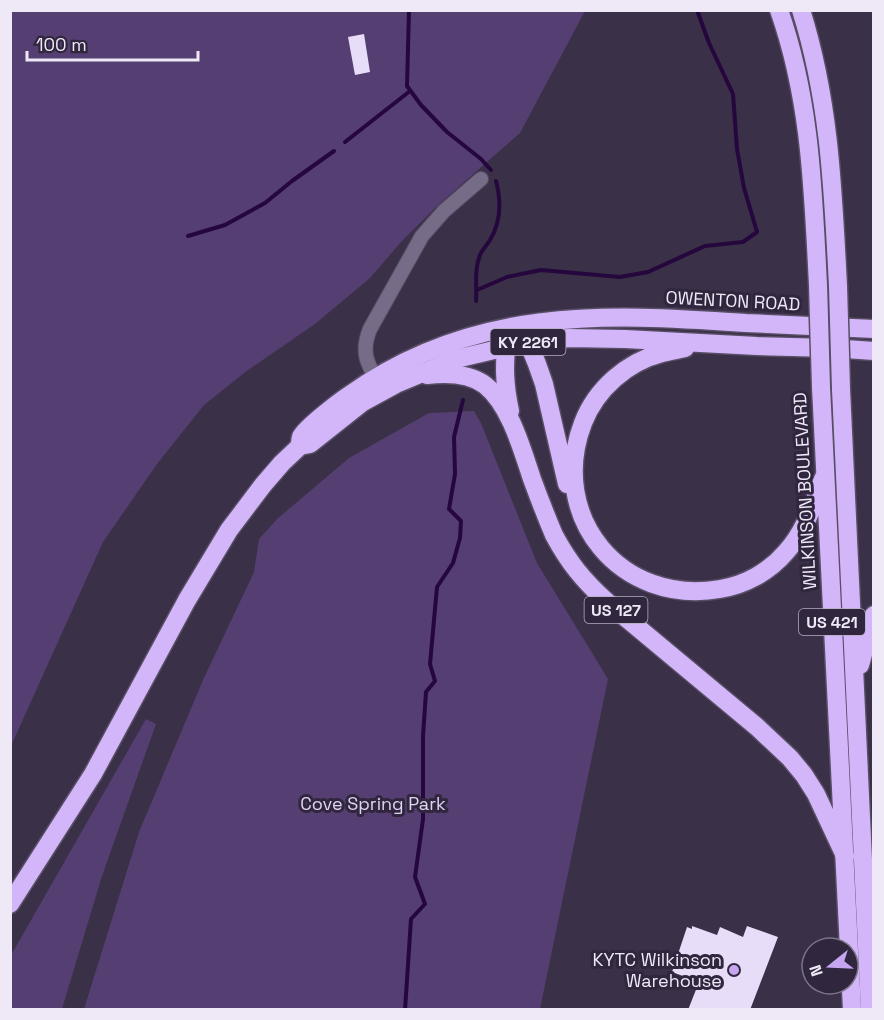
<svg xmlns="http://www.w3.org/2000/svg" width="884" height="1020" viewBox="0 0 884 1020" font-family="'Space Grotesk',sans-serif">
<style>
.green{fill:#553e71}
.lines{fill:none;stroke-linecap:round;stroke-linejoin:round}
.stream{stroke:#25073e;stroke-width:4}
.building{fill:#e8ddf9}
.minor-casing{stroke:#574d64;stroke-width:16}
.highway-casing{stroke:#574d64;stroke-width:21}
.minor{stroke:#776c88;stroke-width:14}
.highway{stroke:#d3b6f9;stroke-width:18}
.highway-bridge-casing{stroke:#574d64;stroke-width:21;stroke-linecap:butt}
.highway-bridge{stroke:#d3b6f9;stroke-width:18}
.poi-dot{fill:#c6a6f0;stroke:#30263d;stroke-width:2}
.labels{text-anchor:middle;stroke-width:6;stroke-linejoin:round;paint-order:stroke}
.shield{fill:#30263d;stroke:#b5aebf;stroke-width:1.5}
.shield-label{font-size:16px;font-weight:bold;fill:#eee8f7}
.street-label{font-size:18px;fill:#eee8f7;stroke:#30263d}
.park-label{font-size:18px;fill:#e0d2f5;stroke:#30263d}
.poi-label{font-size:18px;fill:#eee8f7;stroke:#30263d;text-anchor:end}
</style>
<rect width="100%" height="100%" fill="#3a3048"/>
<!-- green -->
<g class="green">
<polygon points="11,11 585,11 520,133 437,206 401,242 370,278 315,324 248,370 204,405 157,464 103,542 11,746"/>
<polygon points="474,411 481,423 537,563 608,679 540,1009 84,1009 139,832 203,680 254,572 259,539 277,519 349,458 429,413"/>
<polygon points="146,719 156,724 102,876 62,1009 11,1009 11,954 14,950"/>
</g>
<g class="lines">
<!-- stream -->
<g class="stream">
<polyline points="409,10 407,86 421,105 447,132 481,159 491,170"/>
<polyline points="345,142 410,91"/>
<polyline points="188,236 225,225 265,203 292,181 334,151"/>
<polyline points="477,290 507,277 541,270 620,277 648,272 705,246 743,242 757,232 744,188 737,149 733,94 709,43 697,10"/>
<path d="M476,301C477,286 474,270 480,255C482,250 487,245 490,240C501,222 501,200 496,181"/>
<polyline points="405,1010 411,919 425,904 415,877 423,819 423,736 426,692 435,681 430,664 437,587 453,563 460,538 461,521 449,509 455,474 454,437 463,400"/>
</g>
</g>
<!-- building -->
<g class="building">
<polygon points="364,34 370,72 355,75 348,37"/>
<polygon points="692,926 717,935 720,927 743,937 747,926 778,937 750,1010 688,1010 699,982 672,972 687,927 692,929"/>
</g>
<g class="lines">
<defs>
<path id="minor" d="M380,386C368,365 360,353 370,329L422,236L444,211L481,179"/>
<g id="highway">
<path d="M779,10C811,101 813,191 818,285"/>
<path d="M801,10C830,102 833,191 838,286"/>
<polyline points="524,332 537,364 544,384 567,484"/>
<path d="M507,337C504,365 504,383 510,411"/>
<path d="M685,348C677,350 669,351 662,353C627,362 596,389 583,423C547,517 621,606 720,589C745,585 769,572 786,552C805,531 813,505 823,479"/>
<path d="M427,375C445,373 469,373 485,385C510,405 522,449 532,479C539,498 546,516 554,535C569,563 583,580 607,602L757,727L790,758L804,775L816,794L845,856"/>
<polyline points="821,387 852,1010"/>
<polyline points="841,389 870,1010"/>
<path d="M300,446C300,443 300,440 301,437C304,429 339,402 348,396C471,307 603,313 746,323C789,325 831,327 874,329"/>
<polyline points="860,665 874,615"/>
<polyline points="10,904 93,774 187,600 229,530 263,485 282,463 300,446 310,444 363,402 396,384 456,359 528,342 569,338 625,339 757,346 831,348 874,351"/>
</g>
</defs>
<!-- minor casing -->
<use href="#minor" class="minor-casing"/>
<!-- highway casing -->
<use href="#highway" class="highway-casing"/>
<!-- minor -->
<use href="#minor" class="minor"/>
<!-- highway -->
<use href="#highway" class="highway"/>
<defs>
<g id="highway-bridge">
<polyline points="818,285 821,387"/>
<polyline points="838,286 841,389"/>
</g>
</defs>
<!-- highway-bridge casing -->
<use href="#highway-bridge" class="highway-bridge-casing"/>
<!-- highway-bridge -->
<use href="#highway-bridge" class="highway-bridge"/>
</g>
<!-- markers -->
<circle class="poi-dot" cx="734" cy="970" r="6"/>
<g class="labels">
<!-- shield labels -->
<g class="shield">
<rect x="490.5" y="329" width="75" height="26" rx="4.5"/>
<rect x="584.5" y="597" width="63" height="26" rx="4.5"/>
<rect x="799" y="609" width="66" height="26" rx="4.5"/>
</g>
<g class="shield-label">
<text x="528" y="348">KY 2261</text>
<text x="616" y="616">US 127</text>
<text x="832" y="628">US 421</text>
</g>
<!-- street labels -->
<g class="street-label">
<text transform="translate(733 301) rotate(3)" y="6">OWENTON ROAD</text>
<text transform="translate(805 491) rotate(-93)" y="6">WILKINSON BOULEVARD</text>
</g>
<!-- park labels -->
<g class="park-label">
<text x="373" y="810">Cove Spring Park</text>
</g>
<!-- poi labels -->
<g class="poi-label">
<text x="722" y="966">KYTC Wilkinson<tspan x="722" dy="21">Warehouse</tspan></text>
</g>
</g>
<!-- border -->
<rect width="884" height="1020" fill="none" stroke="#eee8f7" stroke-width="24"/>
<!-- north arrow -->
<g transform="translate(830 966) rotate(252)"><circle r="28" fill="#30263d" stroke="#7c7487" stroke-width="1.5"/>
<path d="M0-4.5L10 22L0 15L-10 22Z" fill="#c6a6f0"/>
<text y="-9" font-size="16" font-weight="bold" text-anchor="middle" fill="#eee8f7">N</text>
</g>
<!-- scale -->
<path d="M27 51v9h171v-9" fill="none" stroke="#eee8f7" stroke-width="3"/>
<text x="36" y="51" font-size="18" fill="#eee8f7" stroke="#30263d" stroke-width="4.5" paint-order="stroke">100 m</text>
</svg>
